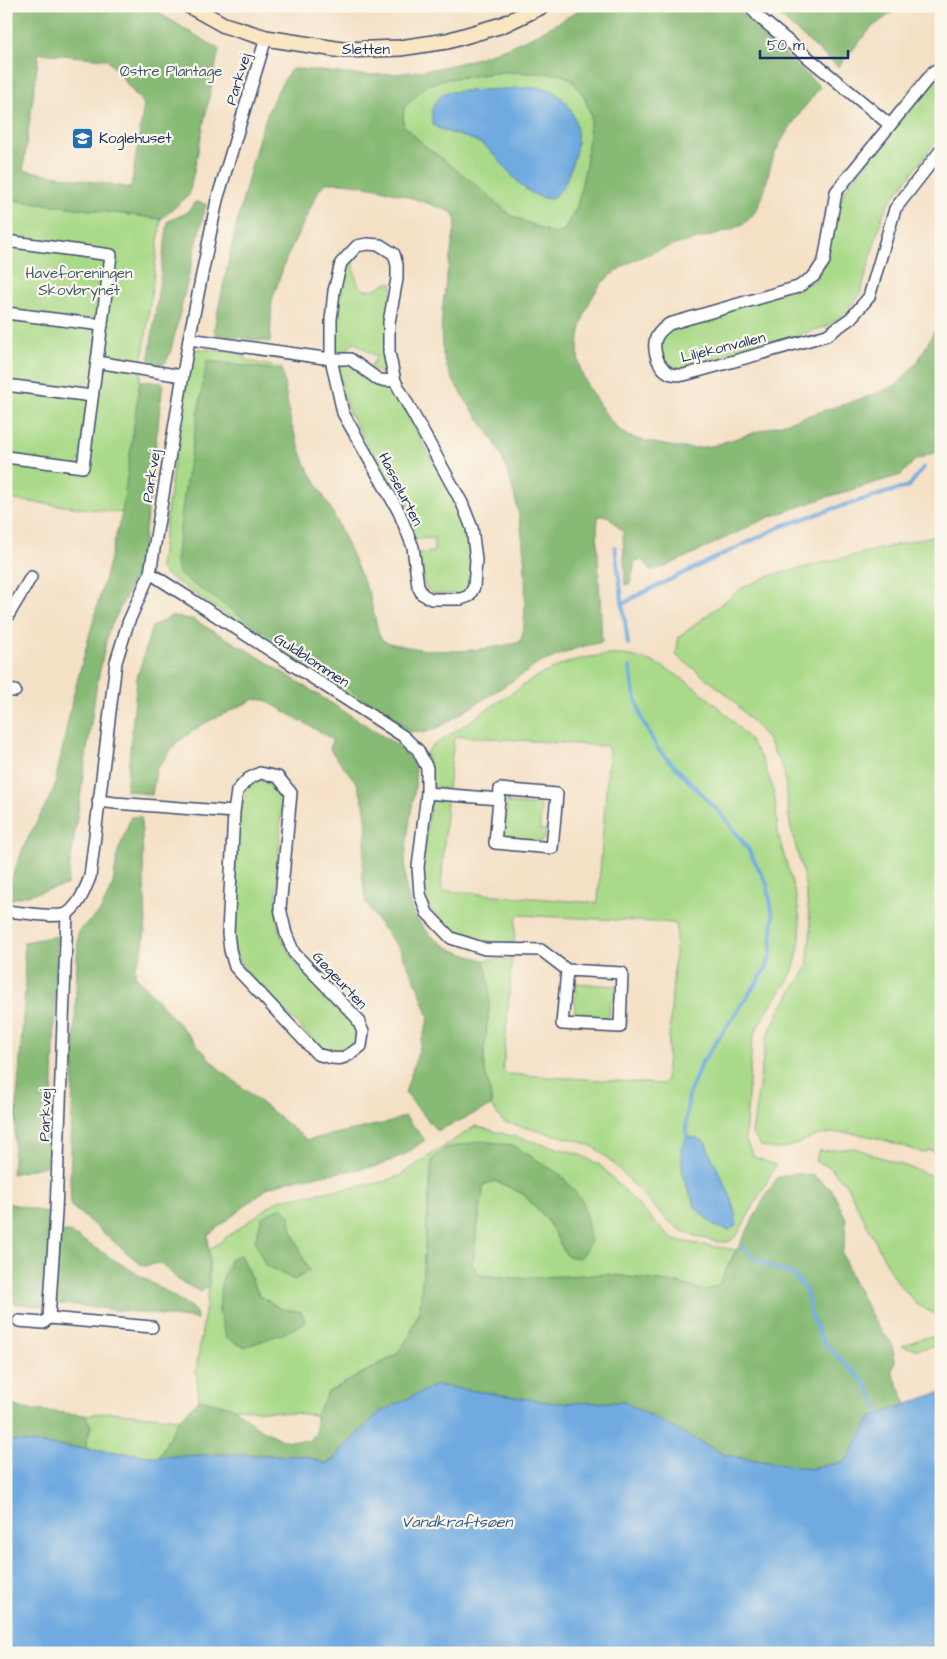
<svg xmlns="http://www.w3.org/2000/svg" width="947" height="1659" viewBox="0 0 947 1659" font-family="'Architects Daughter',sans-serif">
<style>
.green{fill:#aada89;stroke:#628474;fill-rule:evenodd}
.forest{fill:#87ba75;stroke:#51746a;fill-rule:evenodd}
.water{fill:#70aae0;stroke:#466c9f}
.lines{fill:none;stroke-linecap:round;stroke-linejoin:round}
.stream{stroke:#70aae0;stroke-width:4}
.street-casing{stroke:#3c4a6d;stroke-width:14}
.secondary-casing{stroke:#3c4a6d;stroke-width:18}
.street{stroke:#fff;stroke-width:11}
.secondary{stroke:#fbe6c4;stroke-width:15}
.labels{text-anchor:middle;stroke-width:4.5;stroke-linejoin:round;paint-order:stroke}
.street-label{font-size:15px;fill:#1b2f5e;stroke:#fbf7ec}
.park-label{font-size:15px;fill:#3f5a69;stroke:#fbf7ec}
.poi-label{font-size:15px;fill:#1b2f5e;stroke:#fbf7ec;text-anchor:start}
.water-label{font-size:16px;font-style:italic;fill:#395a8c;stroke:#fbf7ec}
</style>
<rect width="100%" height="100%" fill="#fbf7ec"/>
<filter id="ink" filterUnits="userSpaceOnUse"><feTurbulence type="fractalNoise" baseFrequency=".02" numOctaves="2"/><feDisplacementMap in="SourceGraphic" scale="10" xChannelSelector="R" yChannelSelector="G"/><feConvolveMatrix kernelMatrix="1 2 1 2 8 2 1 2 1" color-interpolation-filters="sRGB"/></filter>
<filter id="wash" filterUnits="userSpaceOnUse"><feTurbulence type="fractalNoise" baseFrequency=".0096" numOctaves="4" result="noise"/><feDisplacementMap in="SourceGraphic" scale="20" xChannelSelector="R" yChannelSelector="G"/><feGaussianBlur stdDeviation="1.12" result="paint"/><feColorMatrix in="noise" values="0 0 0 0 0 0 0 0 0 0 0 0 0 0 0 0 0 1.4 0 .05"/><feComposite in="paint" operator="in"/></filter>
<g filter="url(#wash)">
<rect width="100%" height="100%" fill="#f4e0c5"/>
<!-- green -->
<g class="green">
<polygon points="503,72 560,74 571,79 584,96 591,116 586,165 577,207 564,231 554,234 512,216 475,184 425,146 402,124 404,108 426,86 441,80"/>
<path d="M939,74H941V135L888,204L882,217L860,295C850,309 840,318 825,327L683,368C657,366 651,341 673,328L815,281L844,191Z"/>
<polygon points="6,199 161,219 123,513 6,499"/>
<path d="M352,256C356,266 352,296 374,289C381,287 384,282 392,283L389,375L386,377L370,367L377,357L354,342L348,349L347,354L339,353L335,350C334,321 334,280 352,256Z"/>
<polygon points="196,349 207,349 244,354 247,361 282,368 282,371 207,361 374,704 411,731 408,735 165,574 160,568 182,397 191,353"/>
<polygon points="349,363 369,379 393,389 451,493 463,522 469,546 471,562 470,583 468,589 461,594 434,594 426,588 422,577 419,553 434,552 434,538 415,539 404,510 349,412 342,392 338,367 339,364"/>
<path d="M941,534V1153L930,1150L923,1153C890,1142 860,1129 825,1134C808,1136 794,1149 776,1149C772,1149 766,1147 761,1146L752,1134L766,1038L780,1010L807,968L811,929L804,877L790,825L784,771L766,737L728,695L676,655L679,637L742,588L769,576Z"/>
<path d="M606,655C621,654 636,656 650,661C686,675 745,725 762,760C767,772 773,786 775,800C777,813 776,828 780,841C788,872 802,904 800,937C799,950 795,969 788,980C775,1001 759,1018 752,1042L745,1139L754,1157L776,1165L738,1234L732,1240L727,1242H717L698,1237L681,1230L666,1219L613,1163L594,1147L579,1141L503,1122L491,1106C492,1092 485,1079 484,1064C483,1029 498,995 483,960L512,959L503,1071L506,1074L662,1084L666,1080L677,926L673,923L520,915L516,918L514,944L484,942L458,935L449,931L430,908L420,874L431,801L447,799L441,888L445,891L597,903L598,900L609,751L607,746L458,736L454,738L448,789L436,788L431,783L426,753L430,748L534,678L561,665L584,658ZM705,1142L712,1159L716,1227L696,1208L683,1177Z"/>
<path d="M255,780C269,780 276,784 282,797L276,910C282,968 320,982 353,1023C360,1045 345,1058 324,1051L247,974L236,954L232,939L239,801L242,791Z"/>
<polygon points="508,795 508,803 541,806 540,830 546,830 545,838 539,842 505,840 500,834 501,827 505,826 507,807 502,806 503,799"/>
<polygon points="576,983 616,986 615,1002 610,1001 609,1016 605,1019 590,1018 590,1023 574,1022"/>
<path d="M475,1126L579,1154L600,1165L661,1229L674,1240L736,1250L718,1286L704,1291L677,1283L512,1278L479,1275L472,1264L484,1184L496,1181L523,1194L546,1218L567,1256L580,1258L583,1202L446,1148L432,1160L420,1307L410,1335L396,1355L330,1391L316,1415L234,1408L199,1399L196,1371L209,1285V1250L278,1200L379,1183L399,1176ZM240,1255L259,1295L279,1308L301,1312L219,1311Z"/>
<polygon points="855,1148 941,1179 941,1317 917,1305 893,1276 847,1186 830,1167 815,1161 819,1151"/>
<polygon points="941,1335 941,1346 917,1349 901,1346 923,1338"/>
<polygon points="110,1412 179,1419 159,1457 85,1448 91,1426 85,1415"/>
</g>
<!-- forest -->
<g class="forest">
<path d="M6,6H153L164,16L219,49L189,195L161,219L6,199ZM39,53L107,59L144,105L131,188L23,170Z"/>
<path d="M585,6H733L820,87C805,107 788,127 777,149C765,172 768,200 749,219C738,230 720,232 705,237C670,246 632,255 605,280C585,299 572,344 581,371C585,383 594,397 601,407C609,419 615,427 626,435C636,440 673,447 685,448C694,449 703,447 712,446L873,395L898,384L918,361L941,319V454L936,452L915,460L901,475L827,497L767,518L665,567L651,570L643,560L635,561L630,584L625,585L623,532L608,516H598L597,535L602,642L577,648L540,663L440,727L424,733L411,731L180,575L176,561L184,494L207,361L282,371L291,424L305,463L332,511L360,573L369,594L379,635L383,641C428,655 475,653 520,642C525,630 524,617 525,605C527,554 520,495 498,449C483,419 454,392 445,361C434,327 451,258 456,221L452,212C412,198 369,181 326,183L319,190L286,259L272,300L270,342L216,334L214,329C225,279 235,228 248,179C258,141 267,101 292,69C317,69 342,75 368,75C448,74 519,50 585,6ZM503,72L560,74L571,79L584,96L591,116L586,165L577,207L563,232L554,234L512,216L475,184L425,146L403,124L404,108L426,86L441,80Z"/>
<polygon points="768,6 901,6 872,27 838,67"/>
<polygon points="195,202 206,204 170,354 165,363 155,365 149,359 168,221 187,213"/>
<polygon points="140,381 163,383 141,564 108,633 97,683 67,885 11,899 12,877 25,844 54,789 73,697 122,513"/>
<path d="M171,616L192,619L254,654L400,747C404,752 409,757 412,762C418,773 415,787 413,799C406,853 389,910 444,945C455,952 471,956 483,960C498,995 483,1029 484,1064C485,1079 492,1092 491,1106L437,1131L405,1093L429,1018L419,989L401,951L379,923L366,903L362,872L367,825L364,804L357,783L330,750L332,739L265,700L255,699L203,724L176,743L156,770L152,795L126,790L137,678L152,627Z"/>
<polygon points="131,817 141,817 146,922 142,953 135,967 135,975 217,1067 307,1140 391,1122 405,1116 425,1140 407,1153 378,1166 292,1180 269,1187 208,1235 209,1285 201,1292 178,1280 161,1263 143,1266 71,1206 70,1179 78,931 100,912 113,884 118,852"/>
<polygon points="57,936 51,1148 45,1166 12,1174 25,989 24,942"/>
<polygon points="481,1141 513,1145 561,1175 583,1202 591,1241 580,1258 567,1256 546,1218 523,1194 496,1181 484,1184 472,1264 479,1275 512,1278 607,1274 677,1283 705,1291 718,1285 766,1195 777,1178 794,1173 814,1176 832,1190 846,1219 845,1241 842,1253 852,1279 877,1326 891,1342 895,1360 892,1372 907,1404 871,1418 846,1461 810,1469 725,1455 623,1402 555,1403 436,1385 340,1451 335,1459 325,1464 307,1456 223,1454 159,1457 179,1419 199,1399 234,1408 259,1428 282,1440 309,1441 316,1433 316,1415 328,1392 396,1355 410,1335 420,1307 432,1160 446,1148"/>
<polygon points="8,1203 48,1213 52,1217 46,1307 6,1302 6,1209"/>
<polygon points="282,1207 290,1216 291,1228 309,1271 294,1280 265,1265 255,1241 262,1217"/>
<polygon points="59,1232 69,1232 191,1307 196,1313 197,1319 54,1303"/>
<polygon points="240,1255 259,1295 279,1308 301,1312 306,1322 285,1333 244,1347 226,1338 219,1312 221,1283 231,1258"/>
<polygon points="6,1402 24,1409 85,1415 91,1426 85,1448 6,1440"/>
</g>
<!-- water -->
<g class="water">
<path d="M540,87C564,91 579,116 577,140C577,150 573,161 570,170C566,182 562,192 551,199C519,197 507,162 483,145C468,135 448,135 433,125C429,110 434,99 447,92Z"/>
<path d="M687,1137L698,1138L705,1142C715,1167 737,1199 736,1226L729,1230L716,1227L696,1208L683,1177L681,1149Z"/>
<polygon points="436,1385 555,1403 624,1402 725,1455 810,1469 846,1461 871,1418 937,1393 941,1393 941,1653 6,1653 6,1440 159,1457 223,1454 307,1456 325,1464 335,1459 340,1451 380,1412"/>
</g>
<g class="lines">
<!-- stream -->
<g class="stream">
<polyline points="615,547 628,644"/>
<polyline points="623,604 636,596 782,526 835,508 909,486 924,467"/>
<polyline points="630,667 633,688 642,720 658,749 725,818 748,849 767,884 773,916 771,954 766,969 701,1064 689,1094 686,1121 687,1137"/>
<polyline points="742,1246 751,1256 769,1266 794,1275 806,1291 812,1319 825,1344 867,1385 880,1414"/>
</g>
</g>
</g>
<g filter="url(#ink)">
<g class="lines">
<defs>
<g id="street">
<polyline points="749,6 760,18 890,125"/>
<path d="M941,69L934,71L836,192L824,261L814,276L798,287L669,324C664,328 659,331 656,338C652,350 658,367 669,373C672,375 679,375 684,375L827,335L851,318L869,297L895,209L941,150"/>
<polyline points="6,241 111,255 83,467 6,457"/>
<polygon points="367,244 380,245 394,254 397,265 397,279 389,322 389,352 395,381 462,503 472,528 476,560 474,587 469,596 461,599 431,599 422,594 418,586 413,547 399,512 343,413 331,359 331,320 334,291 341,263 357,246"/>
<polyline points="6,313 102,325"/>
<polyline points="189,339 331,359 350,359 379,380 395,381"/>
<polyline points="97,362 182,376"/>
<polyline points="6,385 92,396"/>
<polyline points="150,573 403,736 418,750 427,768 427,793 418,867 420,894 427,913 451,938 485,949 541,950 567,970 562,1024 620,1027 622,973 567,970"/>
<polyline points="6,619 31,577"/>
<polyline points="6,690 15,691"/>
<polyline points="427,793 499,799 495,843 552,848 557,794 500,789 499,799"/>
<path d="M98,801L115,803L234,812L237,791L248,779L260,773L278,777L291,793L280,908L286,934L294,953L357,1018L363,1032L361,1046C343,1061 339,1061 317,1054L235,967L230,950L228,933L234,812"/>
<path d="M6,911C19,912 58,919 68,913C80,904 85,889 90,877L116,662L128,623L150,573L189,339L217,200L266,38"/>
<polyline points="49,1318 56,1212 67,914"/>
<polyline points="19,1321 43,1323 49,1318 152,1327"/>
</g>
<polyline id="secondary" points="190,6 224,25 266,38 342,50 400,48 447,41 502,25 542,6"/>
</defs>
<!-- street casing -->
<use href="#street" class="street-casing"/>
<!-- secondary casing -->
<use href="#secondary" class="secondary-casing"/>
<!-- street -->
<use href="#street" class="street"/>
<!-- secondary -->
<use href="#secondary" class="secondary"/>
</g>
</g>
<!-- icons -->
<defs>
<symbol id="school-square" viewBox="-11 -11 22 22"><rect x="-9" y="-9" width="18" height="18" rx="4" fill="#1f6fb2" stroke="#fbf7ec"/><path d="M0-5L7-2L0 1L-7-2ZM-4 1L0 2.5L4 1V4Q0 6-4 4Z" fill="#fff"/></symbol>
</defs>
<g fill-rule="evenodd">
<use href="#school-square" x="70" y="126" width="25" height="25"/>
</g>
<g class="labels">
<!-- street labels -->
<g class="street-label">
<text x="366" y="54">Sletten</text>
<text transform="translate(238 79) rotate(-73)" y="5">Parkvej</text>
<text transform="translate(723 347) rotate(-14)" y="5">Liljekonvallen</text>
<text transform="translate(151 476) rotate(-81)" y="5">Parkvej</text>
<text transform="translate(401 489) rotate(63)" y="5">Hasselurten</text>
<text transform="translate(312 660) rotate(33)" y="5">Guldblommen</text>
<text transform="translate(340 980) rotate(47)" y="5">Gøgeurten</text>
<text transform="translate(45 1115) rotate(-88)" y="5">Parkvej</text>
</g>
<!-- park labels -->
<g class="park-label">
<text x="171" y="76">Østre Plantage</text>
<text x="79" y="278">Haveforeningen<tspan x="79" dy="17">Skovbrynet</tspan></text>
</g>
<!-- poi labels -->
<g class="poi-label">
<text x="99" y="143">Koglehuset</text>
</g>
<!-- water labels -->
<g class="water-label">
<text x="457" y="1527">Vandkraftsøen</text>
</g>
</g>
<!-- margin -->
<rect width="947" height="1659" fill="none" stroke="#fbf7ec" stroke-width="25"/>
<!-- scale -->
<path d="M760 50v8h88v-8" fill="none" stroke="#1b2f5e" stroke-width="2.5"/>
<text x="767" y="50" font-size="15" fill="#1b2f5e" stroke="#fbf7ec" stroke-width="4" paint-order="stroke">50 m</text>
</svg>
